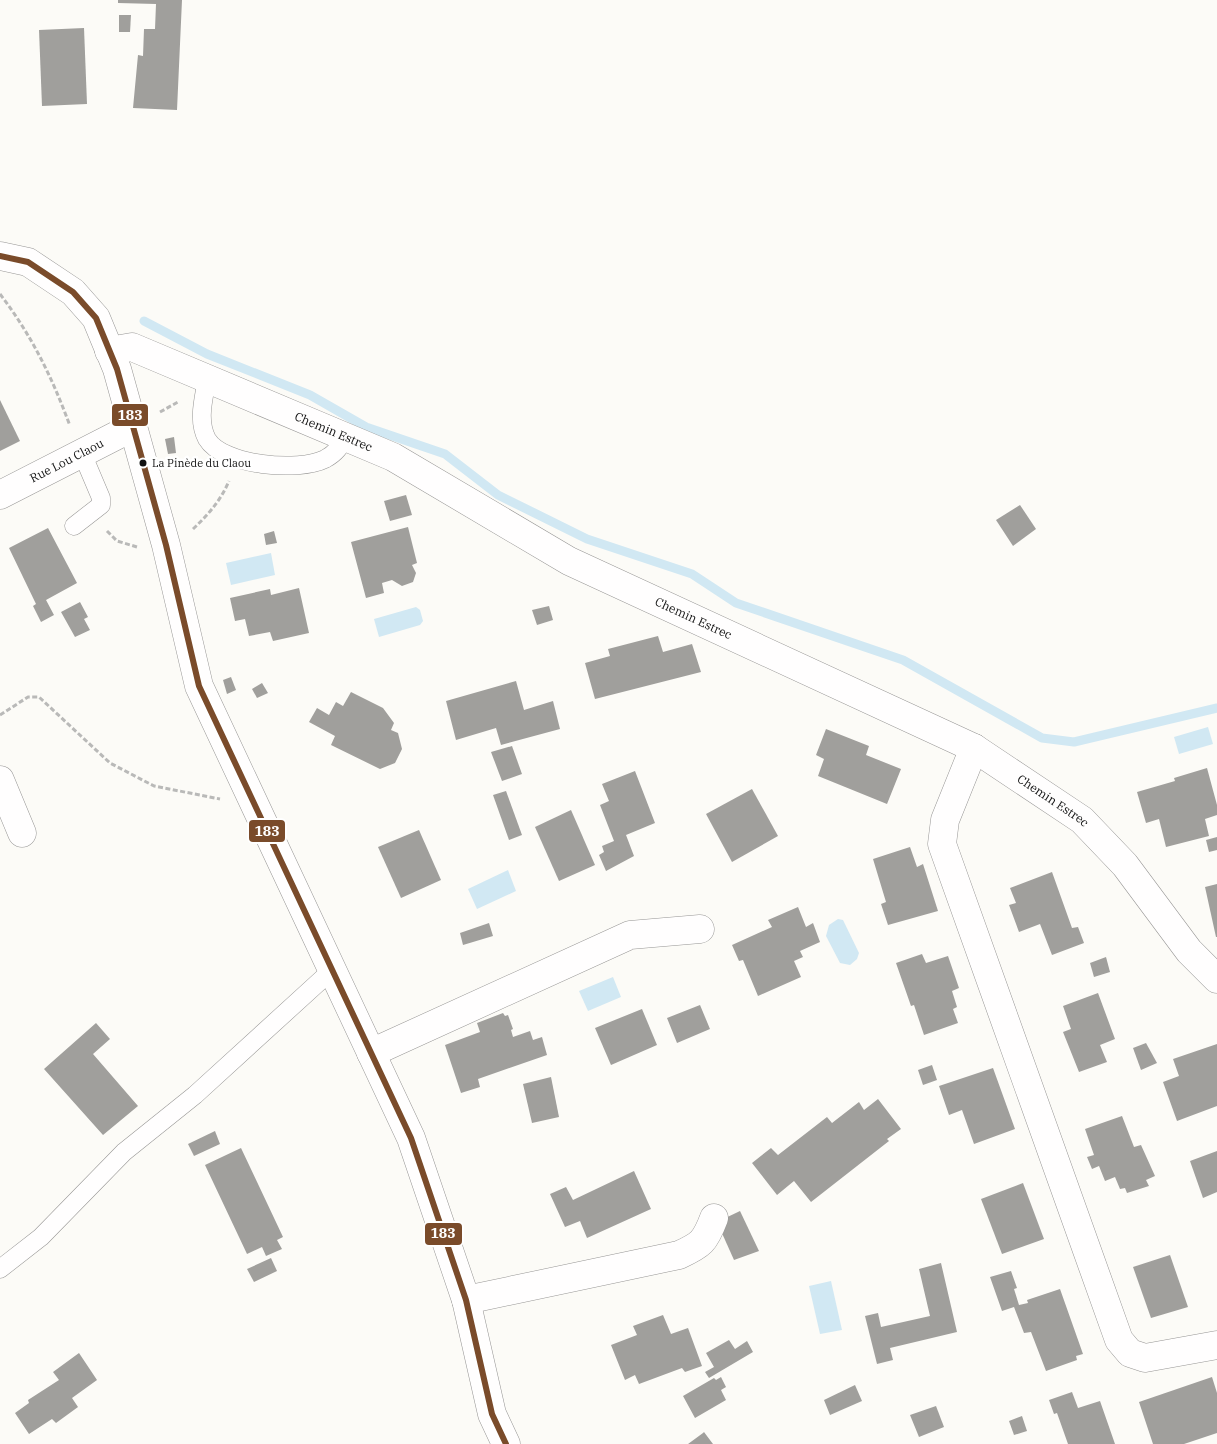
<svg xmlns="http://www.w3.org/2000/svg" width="1217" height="1444" viewBox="0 0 1217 1444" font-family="'IBM Plex Serif',serif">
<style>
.water{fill:#d1e8f3}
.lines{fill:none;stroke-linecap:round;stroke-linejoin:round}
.stream{stroke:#d1e8f3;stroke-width:9}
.building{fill:#a09f9c}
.lane-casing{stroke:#979695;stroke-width:19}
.street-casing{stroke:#979695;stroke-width:29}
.path{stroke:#b9b9b8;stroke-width:3;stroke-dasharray:5 2.5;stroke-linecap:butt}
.lane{stroke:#fffefe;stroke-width:18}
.street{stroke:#fffefe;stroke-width:28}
.bus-1-casing{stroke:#fff;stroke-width:10}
.bus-1{stroke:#7a4b2a;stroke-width:6}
.bus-dot{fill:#111;stroke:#fff;stroke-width:2}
.labels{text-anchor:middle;stroke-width:5;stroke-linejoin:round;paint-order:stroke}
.bus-label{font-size:11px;fill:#111;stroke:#fff;text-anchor:start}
.street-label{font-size:12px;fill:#111;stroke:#fff}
.line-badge{stroke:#fff;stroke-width:2}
.badge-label{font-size:14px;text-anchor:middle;font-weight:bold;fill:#fff}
</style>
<rect width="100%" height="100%" fill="#fcfbf7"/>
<!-- water -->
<g class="water">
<polygon points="271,553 275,575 231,585 226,563"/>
<polygon points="416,607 420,610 423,621 420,625 379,637 374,619"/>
<polygon points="1208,727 1213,744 1179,754 1174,737"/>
<polygon points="508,870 516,891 477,909 468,889"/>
<polygon points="838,919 843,920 859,953 857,959 850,965 840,963 826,936 829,925"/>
<polygon points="613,977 621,997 588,1011 579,991"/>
<polygon points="831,1281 842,1330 820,1334 809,1286"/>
</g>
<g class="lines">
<!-- stream -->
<polyline class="stream" points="144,321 207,354 310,395 366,427 445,454 498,495 587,539 692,574 736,603 903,660 1042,738 1074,742 1217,708"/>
</g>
<!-- building -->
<g class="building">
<polygon points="118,0 182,0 177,110 133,108 138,55 143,56 144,29 155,29 156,4 118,3"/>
<polygon points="119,15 131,15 130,32 119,32"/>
<polygon points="84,28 87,104 42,106 39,30"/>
<polygon points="0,400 20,441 0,451"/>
<polygon points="174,437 176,453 168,454 165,439"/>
<polygon points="406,495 412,515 390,521 384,501"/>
<polygon points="1020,505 1036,529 1013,546 996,520"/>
<polygon points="408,527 417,563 412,565 416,573 413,582 402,586 392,580 382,583 384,593 366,598 351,542"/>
<polygon points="48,528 77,583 46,600 54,615 41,622 33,606 36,604 9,548"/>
<polygon points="274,531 277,543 266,545 264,534"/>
<polygon points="299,588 309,633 273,641 270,632 249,636 245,619 235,621 230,598 270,589 271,595"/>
<polygon points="80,602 88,617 84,619 90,630 75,637 61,612"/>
<polygon points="549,606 553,620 537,625 532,610"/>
<polygon points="658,636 663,652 692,644 701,672 595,699 585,663 610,656 608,649"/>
<polygon points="231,677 236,690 227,694 223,680"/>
<polygon points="516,681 524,710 553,701 560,729 501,745 496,728 456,740 446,701"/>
<polygon points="262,683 268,693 257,698 252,689"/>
<polygon points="351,692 383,708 394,723 391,730 398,733 402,749 395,763 380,769 331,745 335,736 309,722 317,708 329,715 336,702 343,706"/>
<polygon points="826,729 869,746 866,755 901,769 887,804 818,776 824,759 816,755"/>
<polygon points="512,746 522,774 502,781 491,752"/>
<polygon points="1207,768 1217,805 1217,815 1205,819 1209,836 1166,847 1159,819 1146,823 1137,792 1175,781 1174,778"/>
<polygon points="635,771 655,823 626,835 634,856 606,871 599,855 604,852 602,846 614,841 600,805 609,801 602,784"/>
<polygon points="752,789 778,836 732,862 706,814"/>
<polygon points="506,791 522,835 509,840 493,795"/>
<polygon points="571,810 595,865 559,881 535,827"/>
<polygon points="419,830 441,880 401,898 378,847"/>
<polygon points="1217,837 1217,850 1209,852 1206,840"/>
<polygon points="910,847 917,867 923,864 938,911 888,925 881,904 886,902 873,859"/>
<polygon points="1052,872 1072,928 1078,927 1084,943 1052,955 1040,924 1019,932 1009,905 1016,903 1010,888"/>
<polygon points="1217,884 1217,937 1216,937 1205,887"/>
<polygon points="798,907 806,927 813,923 820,942 800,951 803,957 794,961 801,977 758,996 743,960 739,961 732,945 772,927 768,920"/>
<polygon points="489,923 493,936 463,945 460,933"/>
<polygon points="922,954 926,963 948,956 959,988 952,991 957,1007 953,1009 958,1023 924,1035 914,1005 911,1006 896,963"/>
<polygon points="1106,957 1110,972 1094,977 1090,963"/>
<polygon points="1098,993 1115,1039 1100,1045 1107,1062 1079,1072 1063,1032 1071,1029 1063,1006"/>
<polygon points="700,1005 710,1029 677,1043 667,1018"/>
<polygon points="642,1009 657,1045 611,1065 595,1028"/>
<polygon points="503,1013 505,1016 508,1015 513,1029 511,1030 513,1037 530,1031 533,1040 542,1037 547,1055 478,1079 480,1087 461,1093 445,1045 480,1032 477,1023"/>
<polygon points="96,1023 110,1039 93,1054 138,1106 103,1135 44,1069"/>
<polygon points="1146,1043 1157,1063 1141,1070 1133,1048"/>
<polygon points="1217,1044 1217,1106 1177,1121 1163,1082 1179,1076 1173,1059"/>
<polygon points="932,1065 937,1080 923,1085 918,1070"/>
<polygon points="993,1068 1015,1129 974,1144 962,1110 949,1115 939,1086"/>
<polygon points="551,1077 559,1117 532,1123 523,1084"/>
<polygon points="878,1099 901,1129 887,1139 889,1141 811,1202 794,1181 777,1195 752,1163 771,1148 778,1155 827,1117 832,1123 859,1102 864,1110"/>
<polygon points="1122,1116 1134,1147 1141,1145 1155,1176 1146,1180 1149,1186 1127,1193 1125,1188 1120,1189 1115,1177 1105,1181 1099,1166 1092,1169 1087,1157 1094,1155 1085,1129"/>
<polygon points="215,1131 220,1144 194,1156 188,1144"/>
<polygon points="241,1148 283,1237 277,1240 282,1249 266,1256 262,1247 247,1254 205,1165"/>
<polygon points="1217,1151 1217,1192 1203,1198 1190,1161"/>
<polygon points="634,1171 651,1209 587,1238 580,1221 565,1227 550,1194 566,1187 573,1200"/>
<polygon points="1023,1183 1044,1239 1002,1254 981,1199"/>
<polygon points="740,1211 759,1251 734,1260 717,1222"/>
<polygon points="1170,1255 1188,1307 1151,1318 1133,1267"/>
<polygon points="271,1258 277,1271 254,1282 247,1269"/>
<polygon points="941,1263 957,1332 890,1348 893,1360 877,1364 865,1316 878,1313 881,1327 930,1316 919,1269"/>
<polygon points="1011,1271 1017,1288 1014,1289 1019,1305 1028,1303 1027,1300 1060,1289 1083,1354 1076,1356 1077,1360 1046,1371 1031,1332 1024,1333 1014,1307 1002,1311 990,1277"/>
<polygon points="663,1315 671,1334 688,1328 702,1366 685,1372 682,1368 639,1384 635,1375 625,1380 611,1345 637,1335 633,1326"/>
<polygon points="729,1340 735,1349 747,1341 753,1352 709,1378 705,1372 714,1367 706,1353"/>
<polygon points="79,1353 97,1380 72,1398 78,1407 56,1423 52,1419 29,1434 15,1413 29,1403 28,1400 59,1380 53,1372"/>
<polygon points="721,1377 726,1387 721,1390 726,1400 695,1418 683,1396 714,1378 716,1380"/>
<polygon points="1212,1377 1217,1393 1217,1433 1184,1444 1153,1444 1139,1402"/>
<polygon points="855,1385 862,1401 830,1415 824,1400"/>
<polygon points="1072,1392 1078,1408 1100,1401 1115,1444 1068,1444 1057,1413 1054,1414 1049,1400"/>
<polygon points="936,1406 944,1427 919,1437 910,1415"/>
<polygon points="1022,1416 1027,1431 1014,1435 1009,1421"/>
<polygon points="704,1432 713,1444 688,1444 703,1433"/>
</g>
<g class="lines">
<defs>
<g id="lane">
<path d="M207,379C204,398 197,420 207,439C223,466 299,472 325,459C336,453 340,447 345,437"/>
<polyline points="74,526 101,505 101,498 82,453"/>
<polyline points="0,1269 41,1237 124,1152 195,1095 332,970"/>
</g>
<g id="street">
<polyline points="0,256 28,262 73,292 96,318 117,369 166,545 199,686 411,1138 466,1300 492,1414 506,1444"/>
<path id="s1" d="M109,351L132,347L393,457L569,561L974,748L1082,820L1125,865L1189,951L1217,979"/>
<path id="s2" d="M0,495L133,427"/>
<polyline points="974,748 945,820 942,844 1119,1340 1130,1353 1145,1358 1217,1345"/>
<polyline points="0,780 22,833"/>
<polyline points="371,1053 630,935 700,929"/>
<path d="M466,1300L679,1255C701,1245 705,1242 714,1218"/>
</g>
</defs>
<!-- lane casing -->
<use href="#lane" class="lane-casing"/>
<!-- street casing -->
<use href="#street" class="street-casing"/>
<!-- path -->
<g class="path">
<path d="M0,294C32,336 52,377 70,426"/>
<polyline points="160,412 178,402"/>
<path d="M193,529C208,515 221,500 229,481"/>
<polyline points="107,531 117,541 137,547"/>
<polyline points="0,715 28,697 39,697 110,763 154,786 220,799"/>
</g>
<!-- lane -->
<use href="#lane" class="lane"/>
<!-- street -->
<use href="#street" class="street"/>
<defs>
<polyline id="bus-1" points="0,256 28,262 73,292 96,318 117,369 166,545 199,686 411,1138 466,1300 492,1414 506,1444"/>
</defs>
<!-- bus-1 casing -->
<use href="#bus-1" class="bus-1-casing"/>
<!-- bus-1 -->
<use href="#bus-1" class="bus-1"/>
</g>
<!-- markers -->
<circle class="bus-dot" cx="143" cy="463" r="4.5"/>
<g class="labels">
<!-- bus labels -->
<g class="bus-label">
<text x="152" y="467">La Pinède du Claou</text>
</g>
<!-- street labels -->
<g class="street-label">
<text dy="4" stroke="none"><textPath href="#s1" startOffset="242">Chemin Estrec</textPath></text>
<text dy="4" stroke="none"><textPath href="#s2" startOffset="75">Rue Lou Claou</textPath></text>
<text dy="4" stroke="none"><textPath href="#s1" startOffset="648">Chemin Estrec</textPath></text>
<text dy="4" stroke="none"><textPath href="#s1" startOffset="1052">Chemin Estrec</textPath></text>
</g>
</g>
<g class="line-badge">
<rect x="111" y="403" width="38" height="24" rx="5" fill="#7a4b2a"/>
<rect x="248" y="819" width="38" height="24" rx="5" fill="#7a4b2a"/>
<rect x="424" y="1222" width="39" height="24" rx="5" fill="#7a4b2a"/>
</g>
<g class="badge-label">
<text x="130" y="420">183</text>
<text x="267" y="836">183</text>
<text x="443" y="1238">183</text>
</g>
</svg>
